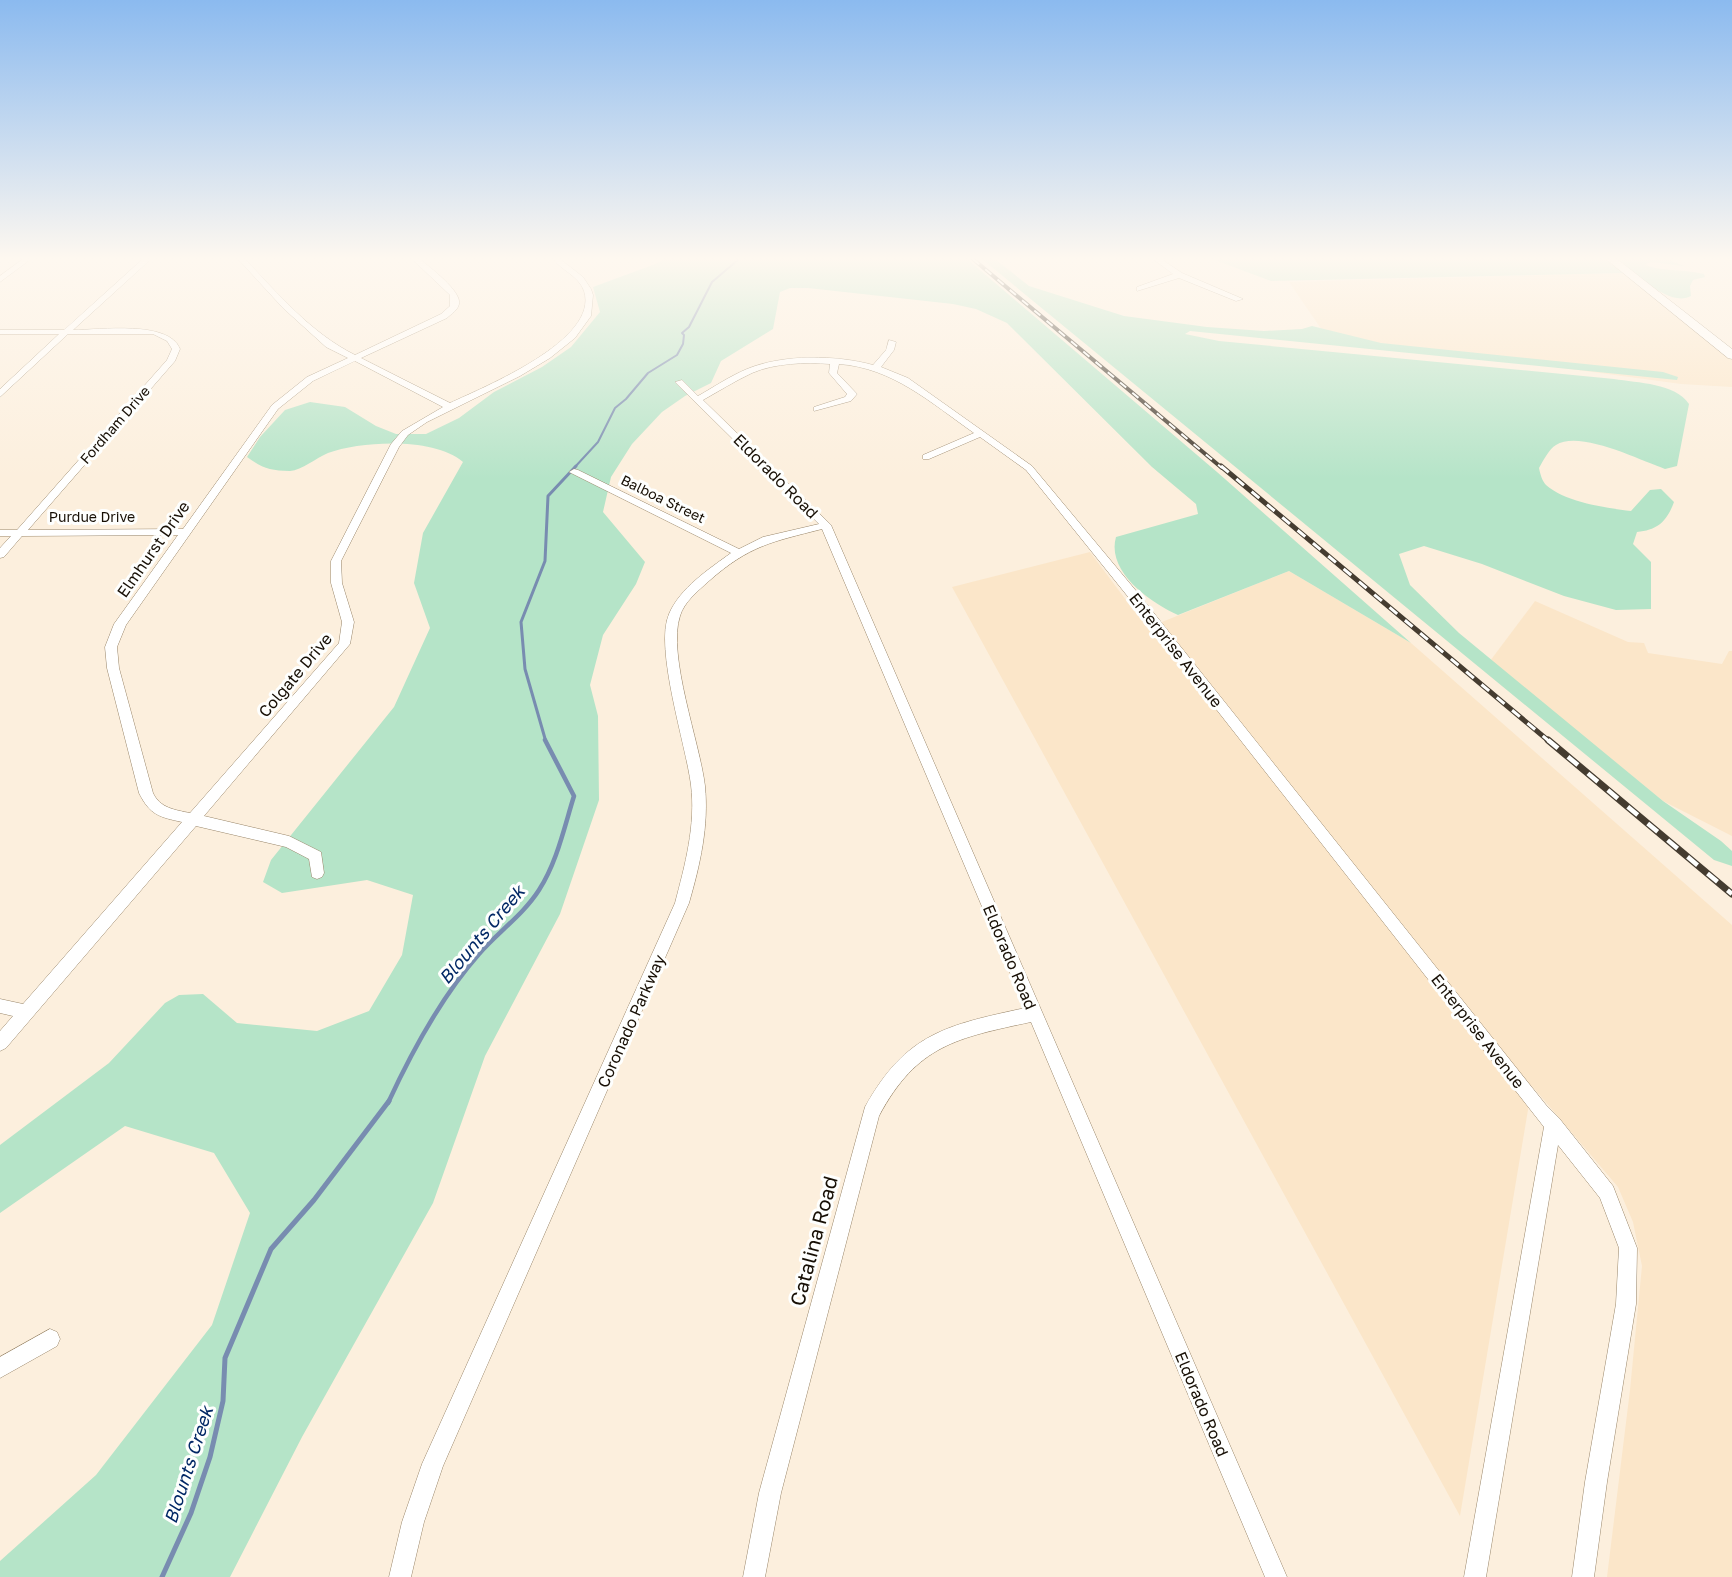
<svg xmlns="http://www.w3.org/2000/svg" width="1732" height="1577" viewBox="0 0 1732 1577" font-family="'Golos Text',sans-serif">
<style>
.built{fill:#fbe6c9}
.green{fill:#b5e4c8}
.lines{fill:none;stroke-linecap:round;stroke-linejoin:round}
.stream-far3{stroke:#788cb0;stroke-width:2}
.stream-far2{stroke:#788cb0;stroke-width:3}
.stream-far1{stroke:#788cb0;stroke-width:4.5}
.stream{stroke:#788cb0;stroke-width:5}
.minor-casing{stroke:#99866a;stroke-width:1}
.secondary-casing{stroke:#99866a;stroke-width:1}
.minor{fill:#fff;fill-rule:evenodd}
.secondary{fill:#fff;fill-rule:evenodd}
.rail-far2-casing{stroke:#453c30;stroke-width:4}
.rail-far1-casing{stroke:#453c30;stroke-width:5}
.rail-casing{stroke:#453c30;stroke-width:7}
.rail-far2{stroke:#fefffe;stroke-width:2;stroke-dasharray:8;stroke-linecap:butt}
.rail-far1{stroke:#fefffe;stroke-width:3;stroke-dasharray:10;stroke-linecap:butt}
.rail{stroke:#fefffe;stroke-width:4.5;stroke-dasharray:13;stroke-linecap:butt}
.labels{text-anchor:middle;stroke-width:6;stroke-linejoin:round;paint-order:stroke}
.far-street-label{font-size:14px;fill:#170f05;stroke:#fefffe}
.street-label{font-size:16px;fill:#170f05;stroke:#fefffe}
.water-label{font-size:18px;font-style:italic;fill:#022865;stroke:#fefffe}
.near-street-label{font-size:20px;fill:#170f05;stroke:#fefffe}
</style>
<rect width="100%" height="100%" fill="#fcefdd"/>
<!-- built -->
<g class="built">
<polygon points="1624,273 1732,360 1732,387 1681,384 1326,336 1289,282"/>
<polygon points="1090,552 1147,628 1289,571 1411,643 1732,925 1732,1577 1607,1577 1630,1390 1642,1266 1633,1222 1618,1187 1532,1086 1460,1516 952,587"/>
<polygon points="1535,601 1628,642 1644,643 1648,653 1722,664 1729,651 1732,651 1732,836 1663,801 1490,661"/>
</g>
<!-- green -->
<g class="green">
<path d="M663,259H967L1217,472L1411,643L1289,571L1178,615C1151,603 1106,572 1116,537L1198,514L1196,504L1152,467L1007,323L976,309L953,304L808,288H790L780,292L773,329L721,361L711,383L685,396L662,412L632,444L611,477L603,512L645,562L636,584L603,635L590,685L598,716L599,800L560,914L485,1056L433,1203L302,1437L230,1577H0V1561L96,1475L212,1325L250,1213L214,1153L125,1126L0,1213V1145L109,1063L165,1003L179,995L203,994L237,1023L317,1031L369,1011L402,955L413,895L367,880L282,893L263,882L271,860L394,707L430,628L414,583L423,533L463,462C434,437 362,441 328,453C316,458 302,470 290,471C270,471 262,468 247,457L260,437L285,410L310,402L345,407L376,426L396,434H426L459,418L494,392L542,367L571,347L600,312L593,287L658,263Z"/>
<path d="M982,259H995L1029,286L1124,316L1207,327L1264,331L1302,329L1312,326L1381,343L1663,372L1678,377L1677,380L1190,331L1185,334L1219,341L1614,379C1638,383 1675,383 1689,404L1677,466L1665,469C1639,460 1580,430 1556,445C1549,449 1543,461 1539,468C1540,473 1542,481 1546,485C1565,502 1606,508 1631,511L1650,490L1661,489L1674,502C1667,521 1658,530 1637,532L1633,544L1651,562V609L1616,610L1564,596L1482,564L1424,546L1399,554L1410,585L1459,633L1663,801L1721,841L1732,851V866L1714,860Z"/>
<polygon points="1212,259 1604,259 1624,273 1271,281"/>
<path d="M1618,259H1667L1684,266L1651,262L1645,265C1664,272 1684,269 1704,274L1705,277L1693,280L1690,286L1691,296C1669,308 1635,272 1618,259Z"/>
</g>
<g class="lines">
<!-- stream-far3 -->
<polyline class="stream-far3" points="574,468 598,442 615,408 626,399 648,373 677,355 683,344 684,335 682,333 689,327 712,282 739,259"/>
<!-- stream-far2 -->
<polyline class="stream-far2" points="546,742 525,669 521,622 545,561 548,496 576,466"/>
<!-- stream-far1 -->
<path class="stream-far1" d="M388,1103C412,1051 441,997 479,954C498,932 523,915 539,890C557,862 564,828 574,796L545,740"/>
<!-- stream -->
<polyline class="stream" points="162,1577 191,1513 210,1457 223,1401 225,1358 271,1249 314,1200 389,1101"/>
<defs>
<g id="minor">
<polygon points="23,259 31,259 0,282 0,276"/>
<path d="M143,259H151L73,330C100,330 169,320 180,349L175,361L28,530L183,529L272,405L307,377L348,358L326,347L283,308L238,259H245C278,294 311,333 355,355L441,314L450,306V295L412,259H420C429,267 462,291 459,304C458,310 451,314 447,318L361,358L450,403C484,387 600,340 584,291C579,276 561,270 553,259H560L583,277L591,289L593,295L591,316L575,338L550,358L520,376L427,422L408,435L399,447L341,561L342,583L354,622L350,644L204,816L289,836L321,852L324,873L322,877L317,879L312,877L309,859L286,847L196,826L6,1048L0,1051V1031L13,1016L0,1013V999L23,1004L182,822C159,817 150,815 139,793L107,668L105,647L114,624L178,535L22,536L4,557L0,558V548L11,536H0V530H17L167,360L172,349L167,341L153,334H68L0,397V389L59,334H0V330H64ZM355,361L443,407L402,431L391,444L331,561V583L342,622L339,643L190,813C175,810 160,808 153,793L119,668L117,647L126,625L278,409L313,381Z"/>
<polygon points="1153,259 1161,259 1182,273 1243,299 1236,301 1179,278 1137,291 1137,287 1173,274"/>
<path d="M889,340L896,342L894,350L881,367L908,378L1032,466L1137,592L1546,1105L1559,1118L1613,1186L1637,1248L1636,1304L1607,1482L1594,1577H1572L1585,1482L1616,1304L1619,1248L1600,1198L1558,1145L1486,1577H1464L1544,1127L1129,598L1026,470L980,437L929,459H923V455L974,433C931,403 893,368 839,364L837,373L857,394L851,401L814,411V407L845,397L847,394L829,373L830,364C806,362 775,363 752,373C735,381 719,391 703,400L831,525L1287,1577H1265L1031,1022C957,1038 917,1045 879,1116L781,1493L765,1577H743L759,1493L865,1107C906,1033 947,1025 1025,1008L822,529C772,542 750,545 709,581C698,591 684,602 680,616C667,655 700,743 705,786C709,826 700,865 689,903L443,1466L424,1522L411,1577H389L402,1522L422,1464L675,903C685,865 696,825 691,785C686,745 654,648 669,614C680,588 709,569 731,553L569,472L574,469L578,470L739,549L763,537L819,524L675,382L682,380L698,396C714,387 730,376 747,369C783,354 837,355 873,365L886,350Z"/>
<polygon points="50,1329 57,1332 60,1339 57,1346 0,1378 0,1357"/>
</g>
<polygon id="secondary" points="1606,259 1617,259 1732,349 1732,359 1728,358"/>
</defs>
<!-- minor casing -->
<use href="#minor" class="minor-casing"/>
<!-- secondary casing -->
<use href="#secondary" class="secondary-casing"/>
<!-- minor -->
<use href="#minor" class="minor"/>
<!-- secondary -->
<use href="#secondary" class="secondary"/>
<defs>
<polyline id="rail-far2" points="973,259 1222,468"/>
<polyline id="rail-far1" points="1221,466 1550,742"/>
<polyline id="rail" points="1548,740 1732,894"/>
</defs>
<!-- rail-far2 casing -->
<use href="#rail-far2" class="rail-far2-casing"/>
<!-- rail-far1 casing -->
<use href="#rail-far1" class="rail-far1-casing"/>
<!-- rail casing -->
<use href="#rail" class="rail-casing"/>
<!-- rail-far2 -->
<use href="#rail-far2" class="rail-far2"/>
<!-- rail-far1 -->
<use href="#rail-far1" class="rail-far1"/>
<!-- rail -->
<use href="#rail" class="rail"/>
</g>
<!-- sky -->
<linearGradient id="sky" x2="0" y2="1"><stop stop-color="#8bbaef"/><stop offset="0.54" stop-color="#fef8f0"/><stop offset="1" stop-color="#fef8f0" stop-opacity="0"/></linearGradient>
<rect width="1732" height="479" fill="url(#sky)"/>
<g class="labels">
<!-- far-street labels -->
<g class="far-street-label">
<text transform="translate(115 425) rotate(-49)" y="5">Fordham Drive</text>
<text transform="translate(663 499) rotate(26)" y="5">Balboa Street</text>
<text x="92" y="522">Purdue Drive</text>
</g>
<!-- street labels -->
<g class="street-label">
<text transform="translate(776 476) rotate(45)" y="6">Eldorado Road</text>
<text transform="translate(153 549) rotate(-55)" y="6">Elmhurst Drive</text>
<text transform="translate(1176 650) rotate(52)" y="6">Enterprise Avenue</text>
<text transform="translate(295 675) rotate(-50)" y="6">Colgate Drive</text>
<text transform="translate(1010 957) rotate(67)" y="6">Eldorado Road</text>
<text transform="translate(631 1021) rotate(-66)" y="6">Coronado Parkway</text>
<text transform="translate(1478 1031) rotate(52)" y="6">Enterprise Avenue</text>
<text transform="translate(1202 1404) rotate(67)" y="6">Eldorado Road</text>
</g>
<!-- water labels -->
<g class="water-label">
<text transform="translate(482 935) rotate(-50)" y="6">Blounts Creek</text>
<text transform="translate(189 1465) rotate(-72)" y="6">Blounts Creek</text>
</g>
<!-- near-street labels -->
<g class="near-street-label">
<text transform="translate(814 1241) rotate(-75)" y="7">Catalina Road</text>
</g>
</g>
</svg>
